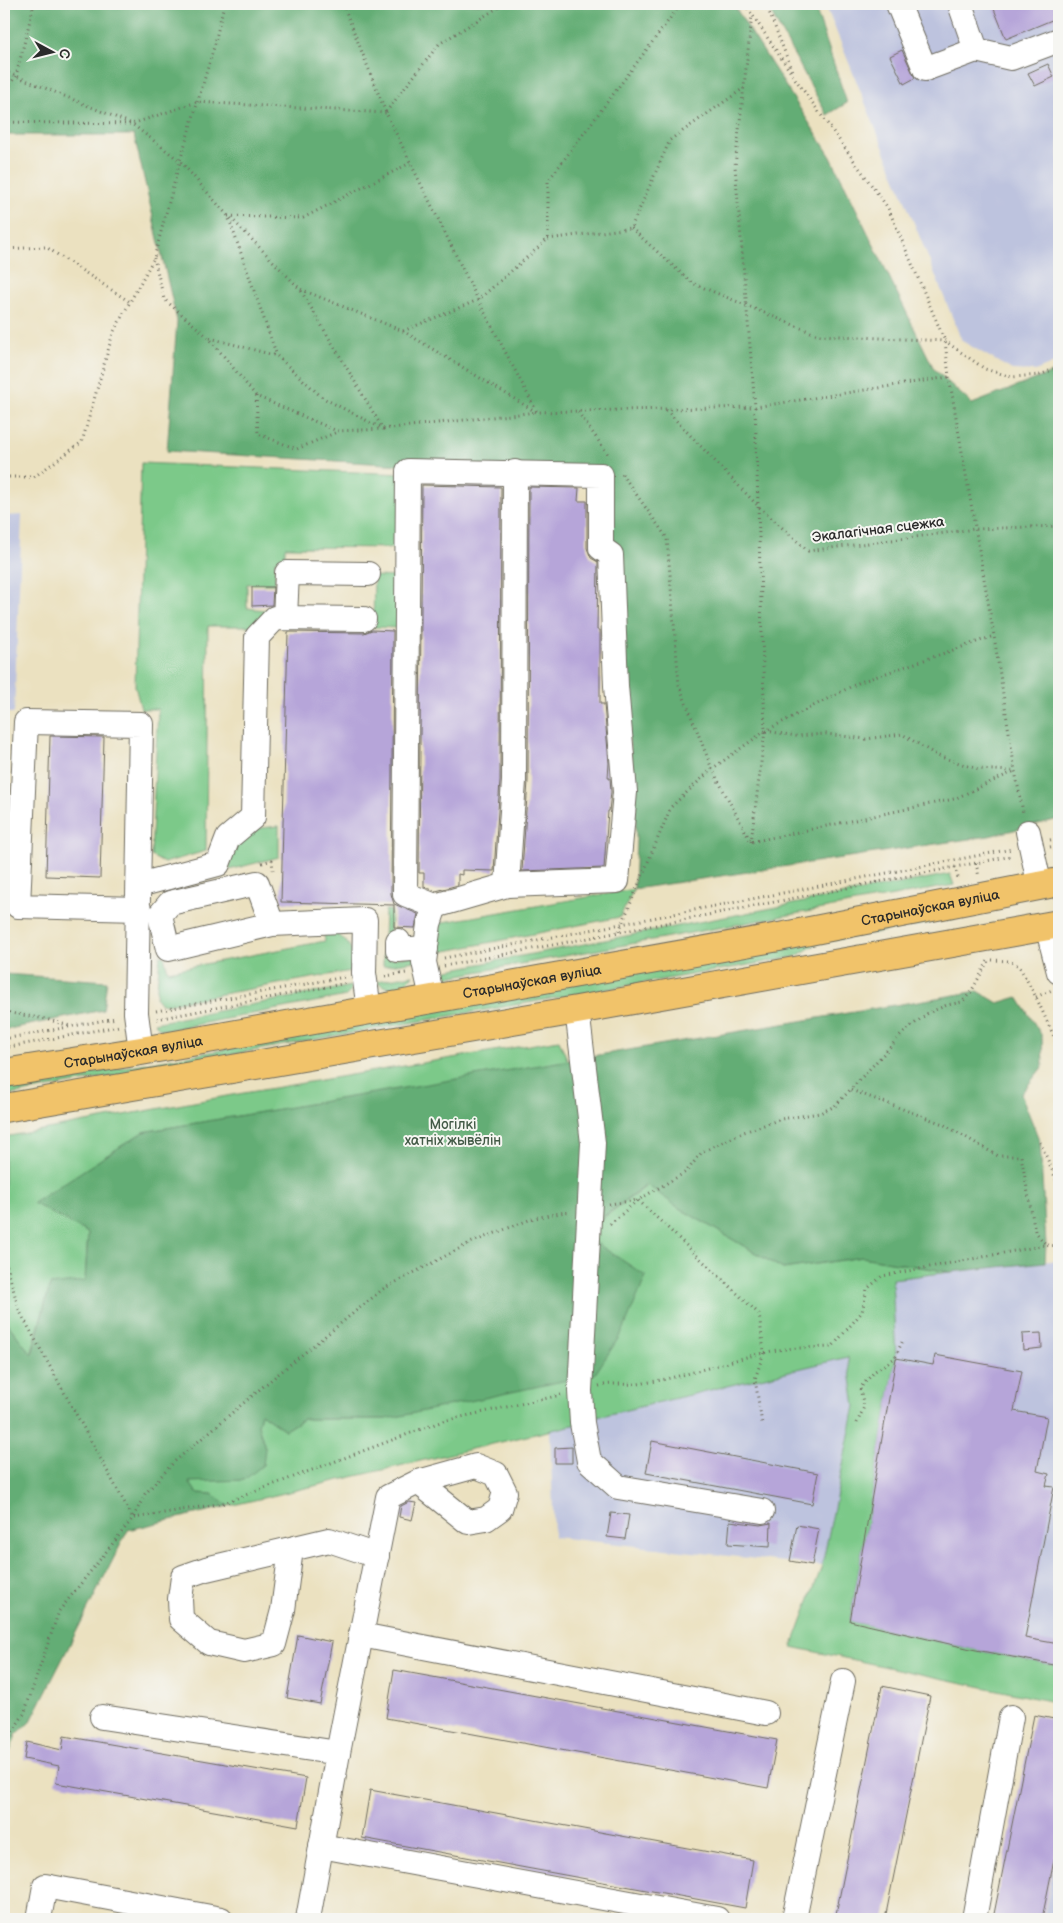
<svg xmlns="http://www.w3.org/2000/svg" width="1063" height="1923" viewBox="0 0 1063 1923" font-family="'Balsamiq Sans',sans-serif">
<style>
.industrial{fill:#bdc3de}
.green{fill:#7bc989;stroke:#537a5a}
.forest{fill:#64ad75;stroke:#486c50}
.building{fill:#b6a5d9}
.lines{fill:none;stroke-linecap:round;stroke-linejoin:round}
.minor-casing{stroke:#6e6b5f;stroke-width:26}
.major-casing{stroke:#6e6b5f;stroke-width:30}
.path{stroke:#6e6b5f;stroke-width:3;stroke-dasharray:1 4;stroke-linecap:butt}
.minor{stroke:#fff;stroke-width:24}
.major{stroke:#f1c36a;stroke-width:28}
.labels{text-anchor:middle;stroke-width:4;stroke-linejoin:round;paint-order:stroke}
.street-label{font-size:14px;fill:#2b2b2b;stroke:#f6f6f2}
.park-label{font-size:14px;fill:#435a47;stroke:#f6f6f2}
</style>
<rect width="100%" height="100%" fill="#f6f6f2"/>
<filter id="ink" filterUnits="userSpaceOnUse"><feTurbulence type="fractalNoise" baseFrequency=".02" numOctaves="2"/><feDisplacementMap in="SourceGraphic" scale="10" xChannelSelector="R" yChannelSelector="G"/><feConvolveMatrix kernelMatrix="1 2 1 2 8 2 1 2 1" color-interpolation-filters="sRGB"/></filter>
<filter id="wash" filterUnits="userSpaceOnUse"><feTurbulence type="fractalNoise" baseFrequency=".0096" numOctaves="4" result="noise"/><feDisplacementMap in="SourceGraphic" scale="20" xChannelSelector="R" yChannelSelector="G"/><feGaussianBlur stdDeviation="1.12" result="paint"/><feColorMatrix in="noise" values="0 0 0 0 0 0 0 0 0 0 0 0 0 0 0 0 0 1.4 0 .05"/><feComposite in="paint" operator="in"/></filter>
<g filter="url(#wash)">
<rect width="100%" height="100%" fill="#ebe1c0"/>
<!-- industrial -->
<g class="industrial">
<polygon points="825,4 1059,4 1059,361 1035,371 1012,370 962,341"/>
<polygon points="22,515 14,713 5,713 6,773 4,773 4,516"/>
<polygon points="1059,1260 1059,1666 971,1649 850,1621 894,1358 895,1343 892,1279"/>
<polygon points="848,1357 855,1406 822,1566 554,1537 550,1430 582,1423 593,1418"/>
<polygon points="1059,1841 1059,1919 1043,1919"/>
</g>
<!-- green -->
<g class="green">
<polygon points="141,463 403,474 402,548 285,547 285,561 275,561 275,584 247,584 247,608 266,610 266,616 256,626 208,626 206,851 164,863 151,856 158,709 141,709 135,686"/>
<polygon points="374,576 399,577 398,628 373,627"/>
<polygon points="279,826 279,857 229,870 232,849 252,829"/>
<polygon points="950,874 954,885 449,977 443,971"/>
<polygon points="634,889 620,917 436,953 438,923"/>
<polygon points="385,910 391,910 389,959 417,955 415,961 383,966"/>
<polygon points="958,910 959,918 818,943 795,957 339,1035 4,1096 4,1088 233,1048"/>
<path d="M322,925C337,931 365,953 351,971L166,1004L159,1002L156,998L160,955L164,956L168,971L325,941Z"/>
<path d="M413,975C404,988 389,993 377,981Z"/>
<polygon points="351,986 350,992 346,996 168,1030 160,1029 154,1023"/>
<polygon points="559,1040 568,1061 143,1132 34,1203 88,1233 85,1282 50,1285 31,1355 4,1319 4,1137 232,1095"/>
<polygon points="648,1185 679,1208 783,1269 862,1257 950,1272 892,1279 896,1358 850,1621 971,1649 1059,1666 1059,1703 792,1647 822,1566 855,1406 848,1357 593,1418 582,1423 229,1506 212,1494 197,1493 188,1481 244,1480 265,1448 258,1425 261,1413 285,1430 303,1419 387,1419 581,1234"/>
<polygon points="16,1735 4,1768 4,1746"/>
</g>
<!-- forest -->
<g class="forest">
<polygon points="4,4 733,4 831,157 934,369 972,404 1059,370 1059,819 989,836 634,889 636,839 635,795 608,544 608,471 403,465 167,451 177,321 134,135 4,135"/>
<polygon points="766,4 814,4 847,103 827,115"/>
<polygon points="4,974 107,981 103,1010 4,1030"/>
<polygon points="978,991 998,1003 1018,997 1042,1036 1043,1066 1021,1094 1040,1142 1046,1245 1045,1262 950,1272 862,1257 783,1269 679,1208 647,1185 581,1233 646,1276 623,1331 595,1374 387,1419 303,1419 285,1430 261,1413 258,1425 265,1448 263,1465 244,1480 189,1482 197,1493 212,1494 229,1506 128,1530 31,1721 4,1746 4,1319 32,1355 50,1285 85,1281 88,1233 33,1203 143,1132"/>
</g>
<g id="blocks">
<!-- building -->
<g class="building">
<polygon points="992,4 1059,4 1059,17 1006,39"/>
<polygon points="902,50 915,78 904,84 890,56"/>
<polygon points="1048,64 1054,77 1035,86 1028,73"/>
<polygon points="422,485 501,487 500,781 494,871 462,870 462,875 458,874 458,885 436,891 424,887 424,873 419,873"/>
<polygon points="529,487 579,488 578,501 587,501 587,548 591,558 598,562 597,630 600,630 600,704 604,704 609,763 608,778 610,778 611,792 609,811 608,811 604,868 522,871 528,781"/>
<polygon points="252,587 273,587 272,605 252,606"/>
<polygon points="372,630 393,631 391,894 394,904 418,914 415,928 394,927 394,905 281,902 288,632 364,633"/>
<polygon points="50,736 104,737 100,878 46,876"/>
<polygon points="1041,1333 1042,1348 1023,1350 1022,1334"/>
<polygon points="935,1355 1022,1371 1014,1411 1047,1417 1037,1471 1049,1474 1046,1486 1054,1487 1025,1638 1059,1644 1059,1666 971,1649 850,1621 896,1358 933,1365"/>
<polygon points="652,1441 818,1473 812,1504 646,1473"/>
<polygon points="572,1447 572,1463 555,1463 555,1448"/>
<polygon points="409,1502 416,1503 412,1520 399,1517 401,1506"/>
<polygon points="611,1513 629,1515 625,1539 607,1537"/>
<polygon points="730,1521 760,1525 771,1523 770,1547 728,1544"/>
<polygon points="797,1525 819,1529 812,1565 790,1561"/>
<polygon points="298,1635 332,1642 320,1704 287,1698"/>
<polygon points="394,1670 777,1740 768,1788 386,1718"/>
<polygon points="882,1686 930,1696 885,1919 835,1919"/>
<polygon points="1034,1715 1059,1720 1059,1836 1042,1919 993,1919"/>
<polygon points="64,1736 306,1778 298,1826 56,1783 59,1766 24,1759 27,1742 62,1750"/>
<polygon points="370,1790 753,1860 745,1908 362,1838"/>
</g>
</g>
</g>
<g filter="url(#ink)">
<use href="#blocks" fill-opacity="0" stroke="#6e6b5f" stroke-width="1"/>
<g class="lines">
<defs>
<g id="minor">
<polyline points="898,4 925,69 976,50"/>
<polyline points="960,4 976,50 1011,58 1059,40"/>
<polygon points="408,471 601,475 601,548 611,555 616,686 625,792 617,881 507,885 435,906 405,894"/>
<polyline points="285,618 287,573 368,574"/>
<polyline points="1028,832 1040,887"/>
<polyline points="139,885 218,864 228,838 253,817 257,637 275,618 364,619"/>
<polyline points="507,885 514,781 515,472"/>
<polyline points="139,909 18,906 26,722 141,724 136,1013 141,1051"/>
<polyline points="272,924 257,883 170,903 160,915 168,949 272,924 365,920 364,973 369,1010"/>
<polyline points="1047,926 1059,972"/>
<polyline points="398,941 398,950 426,948"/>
<polyline points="432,998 424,962 429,924 435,906"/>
<polyline points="577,1010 593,1143 580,1391 582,1423 589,1461 618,1487 762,1511"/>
<polyline points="291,1549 283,1610 274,1644 244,1651 209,1643 181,1619 180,1599 183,1577 206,1569 329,1540 377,1556"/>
<polyline points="361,1635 766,1713"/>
<polyline points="102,1717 338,1753"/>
<polyline points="321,1846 717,1919"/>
<polyline points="39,1919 45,1886 221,1919"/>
<polyline points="308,1919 338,1753 388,1497 418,1482 476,1466 496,1474 505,1492 500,1509 486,1519 468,1522 418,1482"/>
<polyline points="794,1919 843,1681"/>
<polyline points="974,1919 1011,1717"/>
</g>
<g id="major">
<path id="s1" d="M4,1073L141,1051L779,937L1059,882"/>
<polyline points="4,1108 577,1010 1059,924"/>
</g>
</defs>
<!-- minor casing -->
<use href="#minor" class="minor-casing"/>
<!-- major casing -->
<use href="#major" class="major-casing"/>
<!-- path -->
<g class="path">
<polyline points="343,4 386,113 478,300 537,412 755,407 949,377"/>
<polyline points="745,4 796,80 888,208 945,341 949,377 994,636 1015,771 1023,812"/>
<polyline points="766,4 793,73"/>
<polyline points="4,71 132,124 197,102 386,113"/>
<polyline points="4,93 16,76 34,4"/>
<polyline points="386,112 439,44 504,4"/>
<polyline points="4,122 132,124 180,161 228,216 277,356 323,398 383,429 537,412"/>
<polyline points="228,216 303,218 410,163"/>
<polyline points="231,218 300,289 403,331 536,412"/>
<polyline points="631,228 692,283 818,335 945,341 985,369 1012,377 1040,375 1059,367"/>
<polyline points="548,239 631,228 670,140 744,88"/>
<polyline points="4,249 46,247 130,302"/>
<polyline points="154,258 164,299 209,338 256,396 337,431 383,429 300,289"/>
<polyline points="403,331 478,300 548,239 548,181 681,4"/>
<polyline points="210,338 277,356"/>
<polyline points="256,396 258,434 297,449 337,432"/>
<polyline points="666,410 758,506 808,551 975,529 1059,526"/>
<polyline points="578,412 610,457"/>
<polyline points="622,474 667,538 679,685 712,769 751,842 954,799 1015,771"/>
<polyline points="4,477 34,477 82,442 113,333 154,258 180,161 214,47 224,4"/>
<polyline points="766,731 796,736 826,734 866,739 902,734 938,756 977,769 1012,771"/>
<polyline points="1050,840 1059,838"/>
<polyline points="751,842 765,731 755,407 735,166 752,15"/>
<polyline points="1050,847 1059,845"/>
<polyline points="262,863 272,860 273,870"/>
<polyline points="976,863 979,877"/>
<polyline points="955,867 959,881"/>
<polyline points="619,931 671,807 712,769 765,731 860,682 994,636"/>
<polyline points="444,958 1012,849"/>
<polyline points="992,960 1009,961 1019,966 1036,997 1059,1048"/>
<polyline points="444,966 1012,856"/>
<polyline points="385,976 406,973"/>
<polyline points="1036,997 1052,990"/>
<polyline points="156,1011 345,977"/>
<polyline points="4,1012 46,1019 70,1026"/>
<polyline points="157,1019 347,983"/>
<polyline points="4,1039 116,1018"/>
<polyline points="4,1048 119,1026"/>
<polyline points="851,1090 943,1124 998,1156 1021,1156 1035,1231 1046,1245"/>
<polyline points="1040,1142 1059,1186"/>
<polyline points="609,1204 638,1200 759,1314 764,1352 755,1379 762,1424"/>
<polyline points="610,1224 638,1200 686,1172 702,1152 744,1132 781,1119 820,1113 835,1106 904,1032 928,1013 947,1005 962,1002 971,992 988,961"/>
<polyline points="4,1256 19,1310 133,1518"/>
<path d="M599,1386C614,1382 629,1386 644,1383C685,1377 723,1362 763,1353C786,1347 809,1348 832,1347L862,1312L867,1289L882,1276L1046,1245L1059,1246"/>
<polyline points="857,1423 864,1407 860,1388 875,1371 895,1358 902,1342"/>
<polyline points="134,1518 224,1503 443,1421 561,1395"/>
<polyline points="4,1744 24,1714 59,1611 133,1518 145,1494 174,1462 266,1384 383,1289 470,1243 534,1218 571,1211"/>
</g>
<!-- minor -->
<use href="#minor" class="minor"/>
<!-- major -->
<use href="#major" class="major"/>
</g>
</g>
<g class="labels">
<!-- street labels -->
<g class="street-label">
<text transform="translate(878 529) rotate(-7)" y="5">Экалагічная сцежка</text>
<text dy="5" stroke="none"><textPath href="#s1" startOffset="941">Старынаўская вуліца</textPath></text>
<text dy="5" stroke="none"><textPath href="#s1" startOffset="536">Старынаўская вуліца</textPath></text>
<text dy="5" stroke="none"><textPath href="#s1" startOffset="131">Старынаўская вуліца</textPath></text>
</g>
<!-- park labels -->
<g class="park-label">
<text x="453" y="1129">Могілкі<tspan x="453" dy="16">хатніх жывёлін</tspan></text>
</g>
</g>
<!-- margin -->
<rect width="1063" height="1923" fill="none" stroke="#f6f6f2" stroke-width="20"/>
<!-- north arrow -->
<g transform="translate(52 52) rotate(97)" stroke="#f6f6f2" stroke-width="4" paint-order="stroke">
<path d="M0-4L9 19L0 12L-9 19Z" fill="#2b2b2b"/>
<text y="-8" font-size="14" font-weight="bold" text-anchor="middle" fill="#2b2b2b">С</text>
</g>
</svg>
